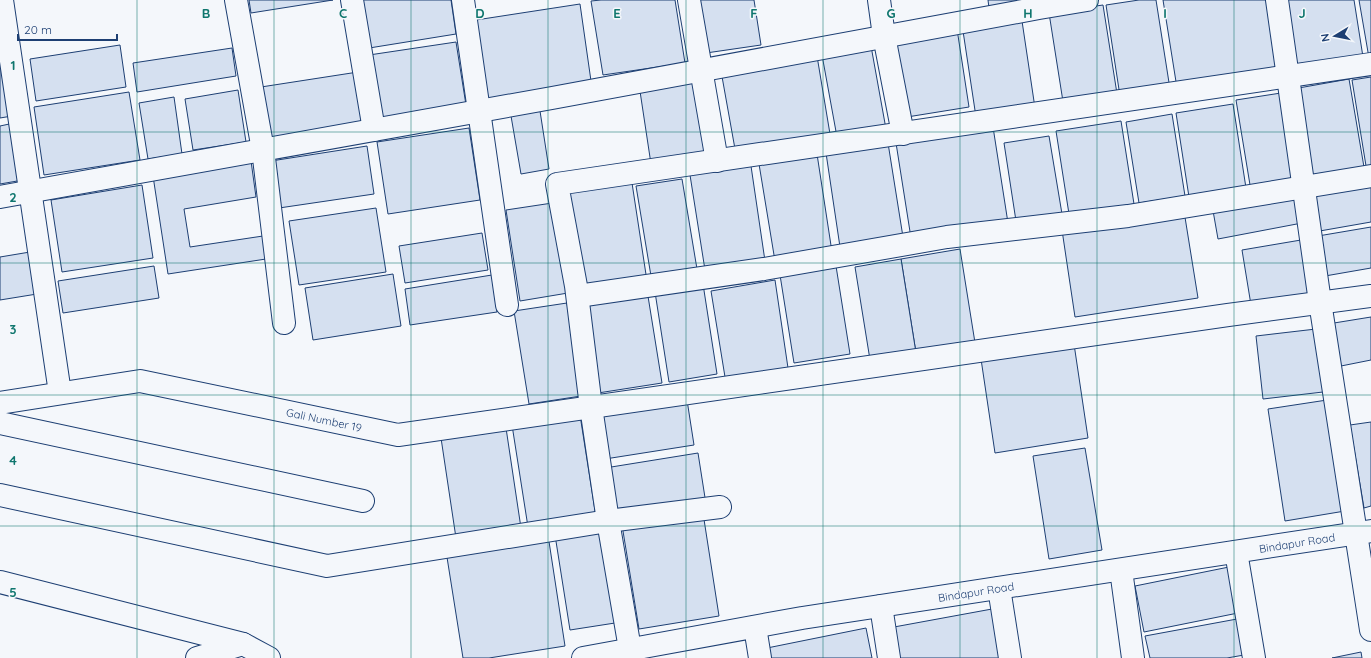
<svg xmlns="http://www.w3.org/2000/svg" width="1371" height="658" viewBox="0 0 1371 658" font-family="Quicksand,sans-serif">
<style>
.building{fill:#d5e0f0;stroke:#1d3f73}
.lines{fill:none;stroke-linecap:round;stroke-linejoin:round}
.street-casing{stroke:#1d3f73;stroke-width:24}
.street{stroke:#f4f7fb;stroke-width:22}
.grid{fill:none;stroke:#0f766e;stroke-width:1;stroke-opacity:0.55}
.labels{text-anchor:middle;stroke-width:3;stroke-linejoin:round;paint-order:stroke}
.street-label{font-size:11px;fill:#1d3f73;stroke:#f4f7fb}
.grid-label{font-size:13px;text-anchor:middle;font-weight:bold;fill:#0f766e;stroke:#f4f7fb;stroke-width:3;stroke-linejoin:round;paint-order:stroke}
</style>
<rect width="100%" height="100%" fill="#f4f7fb"/>
<!-- building -->
<g class="building">
<polygon points="249,0 333,0 251,13"/>
<polygon points="355,0 451,0 456,34 363,49"/>
<polygon points="601,0 675,0 685,63 603,75 591,1"/>
<polygon points="698,0 754,0 761,45 706,53"/>
<polygon points="988,0 1039,0 989,8"/>
<polygon points="1139,0 1156,0 1170,89 1120,96 1106,5"/>
<polygon points="1163,0 1269,0 1280,72 1177,88"/>
<polygon points="1284,0 1354,0 1363,57 1296,69"/>
<polygon points="1359,0 1371,0 1371,57 1369,58"/>
<polygon points="580,4 592,88 489,104 476,20"/>
<polygon points="1103,5 1118,100 1064,108 1049,13"/>
<polygon points="1022,21 1035,108 976,117 963,31"/>
<polygon points="957,29 969,107 907,117 895,39"/>
<polygon points="456,42 466,105 379,119 369,55"/>
<polygon points="120,45 126,87 36,101 30,59"/>
<polygon points="871,46 886,129 837,137 822,55"/>
<polygon points="232,48 236,76 137,92 133,63"/>
<polygon points="817,56 830,134 735,149 721,71"/>
<polygon points="10,64 18,115 0,118 0,66"/>
<polygon points="693,70 706,155 651,164 638,78"/>
<polygon points="358,72 367,128 270,143 261,87"/>
<polygon points="1371,77 1371,171 1367,172 1352,80"/>
<polygon points="1349,79 1365,173 1309,183 1293,89"/>
<polygon points="238,90 246,142 193,150 185,99"/>
<polygon points="129,92 140,160 44,175 34,107"/>
<polygon points="1281,93 1295,184 1251,191 1236,100"/>
<polygon points="174,97 182,154 148,159 139,103"/>
<polygon points="1233,104 1246,188 1189,197 1176,113"/>
<polygon points="540,111 549,169 521,174 511,116"/>
<polygon points="1172,114 1185,196 1139,203 1126,122"/>
<polygon points="1121,121 1134,204 1069,214 1056,131"/>
<polygon points="14,123 23,180 0,184 0,126"/>
<polygon points="993,127 1008,223 911,238 896,143"/>
<polygon points="469,128 480,200 388,214 377,142"/>
<polygon points="1049,136 1062,214 1016,221 1004,143"/>
<polygon points="888,143 903,237 840,247 826,153"/>
<polygon points="367,146 374,194 279,208 271,161"/>
<polygon points="817,154 832,252 775,261 759,164"/>
<polygon points="251,161 256,197 184,209 190,247 263,236 266,259 168,274 153,176"/>
<polygon points="751,166 765,261 705,270 690,175"/>
<polygon points="682,179 698,275 652,282 636,186"/>
<polygon points="1371,181 1371,222 1314,232 1307,191"/>
<polygon points="632,183 647,281 584,291 569,193"/>
<polygon points="142,185 153,258 62,272 51,200"/>
<polygon points="1296,189 1302,223 1218,239 1212,205"/>
<polygon points="559,202 574,292 520,301 506,210"/>
<polygon points="376,208 386,272 299,285 289,221"/>
<polygon points="1184,211 1198,298 1075,317 1062,230"/>
<polygon points="1371,227 1371,268 1325,276 1318,236"/>
<polygon points="482,233 488,270 405,283 399,246"/>
<polygon points="1301,240 1311,295 1251,305 1242,250"/>
<polygon points="960,249 976,349 917,359 901,259"/>
<polygon points="30,252 37,294 0,300 0,257"/>
<polygon points="901,259 917,359 871,366 855,267"/>
<polygon points="154,266 159,298 63,313 58,281"/>
<polygon points="836,266 850,354 794,363 780,275"/>
<polygon points="393,274 401,326 313,340 305,288"/>
<polygon points="492,275 497,312 410,325 405,289"/>
<polygon points="775,280 788,368 725,377 711,291"/>
<polygon points="703,284 717,374 669,382 655,292"/>
<polygon points="647,290 662,383 598,393 583,300"/>
<polygon points="567,303 581,396 529,404 514,311"/>
<polygon points="1371,317 1371,360 1341,366 1334,323"/>
<polygon points="1316,329 1323,392 1263,399 1256,336"/>
<polygon points="1074,344 1088,438 995,453 981,359"/>
<polygon points="687,400 694,445 605,459 598,414"/>
<polygon points="1327,400 1345,511 1285,521 1268,409"/>
<polygon points="580,415 596,517 528,527 512,425"/>
<polygon points="1371,422 1371,506 1364,508 1350,425"/>
<polygon points="506,428 521,528 456,538 441,438"/>
<polygon points="1085,448 1102,550 1049,559 1033,456"/>
<polygon points="698,453 706,504 612,518 605,468"/>
<polygon points="703,513 719,616 639,629 622,525"/>
<polygon points="600,528 615,623 570,630 555,535"/>
<polygon points="548,535 565,646 489,658 463,658 446,551"/>
<polygon points="1229,567 1238,613 1144,632 1135,586"/>
<polygon points="992,609 1002,658 899,658 894,627"/>
<polygon points="1237,619 1244,655 1227,658 1150,658 1145,636"/>
<polygon points="866,628 872,658 769,658 767,648"/>
<polygon points="1361,652 1362,658 1332,658"/>
</g>
<g class="lines">
<defs>
<g id="street">
<polyline points="2,0 60,393"/>
<polyline points="236,0 263,150 284,323"/>
<polyline points="352,0 374,130"/>
<polyline points="463,0 507,305"/>
<polyline points="689,0 717,161"/>
<polyline points="879,0 884,36 903,134"/>
<polyline points="1277,0 1320,302 1371,630"/>
<polyline points="0,197 552,98 1039,8 1087,0"/>
<polyline points="578,296 764,269 947,237 1128,216 1371,176"/>
<polyline points="0,403 140,381 398,435 1228,315 1371,296"/>
<polyline points="0,423 363,501"/>
<polyline points="0,495 327,566 608,521 720,507"/>
<polyline points="1236,552 1254,658"/>
<polyline points="1121,570 1133,658"/>
<polyline points="0,582 243,644 269,658"/>
<polyline points="999,588 1010,658"/>
<polyline points="881,606 889,658"/>
<polyline points="755,627 760,658"/>
<polyline points="630,649 608,521 591,407 576,286 557,184 1371,64"/>
<polyline points="197,658 243,644"/>
<polyline points="583,658 802,618 1371,531"/>
</g>
</defs>
<!-- street casing -->
<use href="#street" class="street-casing"/>
<!-- street -->
<use href="#street" class="street"/>
</g>
<!-- grid -->
<path class="grid" d="M137,0V658M274,0V658M411,0V658M548,0V658M686,0V658M823,0V658M960,0V658M1097,0V658M1234,0V658M0,132H1371M0,263H1371M0,395H1371M0,526H1371"/>
<g class="labels">
<!-- street labels -->
<g class="street-label">
<text transform="translate(324 420) rotate(12)" y="4">Gali Number 19</text>
<text transform="translate(1297 543) rotate(-9)" y="4">Bindapur Road</text>
<text transform="translate(976 592) rotate(-9)" y="4">Bindapur Road</text>
</g>
</g>
<g class="grid-label">
<text x="206" y="18">B</text>
<text x="343" y="18">C</text>
<text x="480" y="18">D</text>
<text x="617" y="18">E</text>
<text x="754" y="18">F</text>
<text x="891" y="18">G</text>
<text x="1028" y="18">H</text>
<text x="1165" y="18">I</text>
<text x="1302" y="18">J</text>
<text x="13" y="70">1</text>
<text x="13" y="202">2</text>
<text x="13" y="334">3</text>
<text x="13" y="465">4</text>
<text x="13" y="597">5</text>
</g>
<!-- north arrow -->
<g transform="translate(1335 36) rotate(260)" stroke="#f4f7fb" stroke-width="3" paint-order="stroke">
<path d="M0-3L7 15L0 10L-7 15Z" fill="#1d3f73"/>
<text y="-6" font-size="11" font-weight="bold" text-anchor="middle" fill="#1d3f73">N</text>
</g>
<!-- scale -->
<path d="M18 34v6h99v-6" fill="none" stroke="#1d3f73" stroke-width="2"/>
<text x="24" y="34" font-size="12" fill="#1d3f73" stroke="#f4f7fb" stroke-width="3" paint-order="stroke">20 m</text>
</svg>
